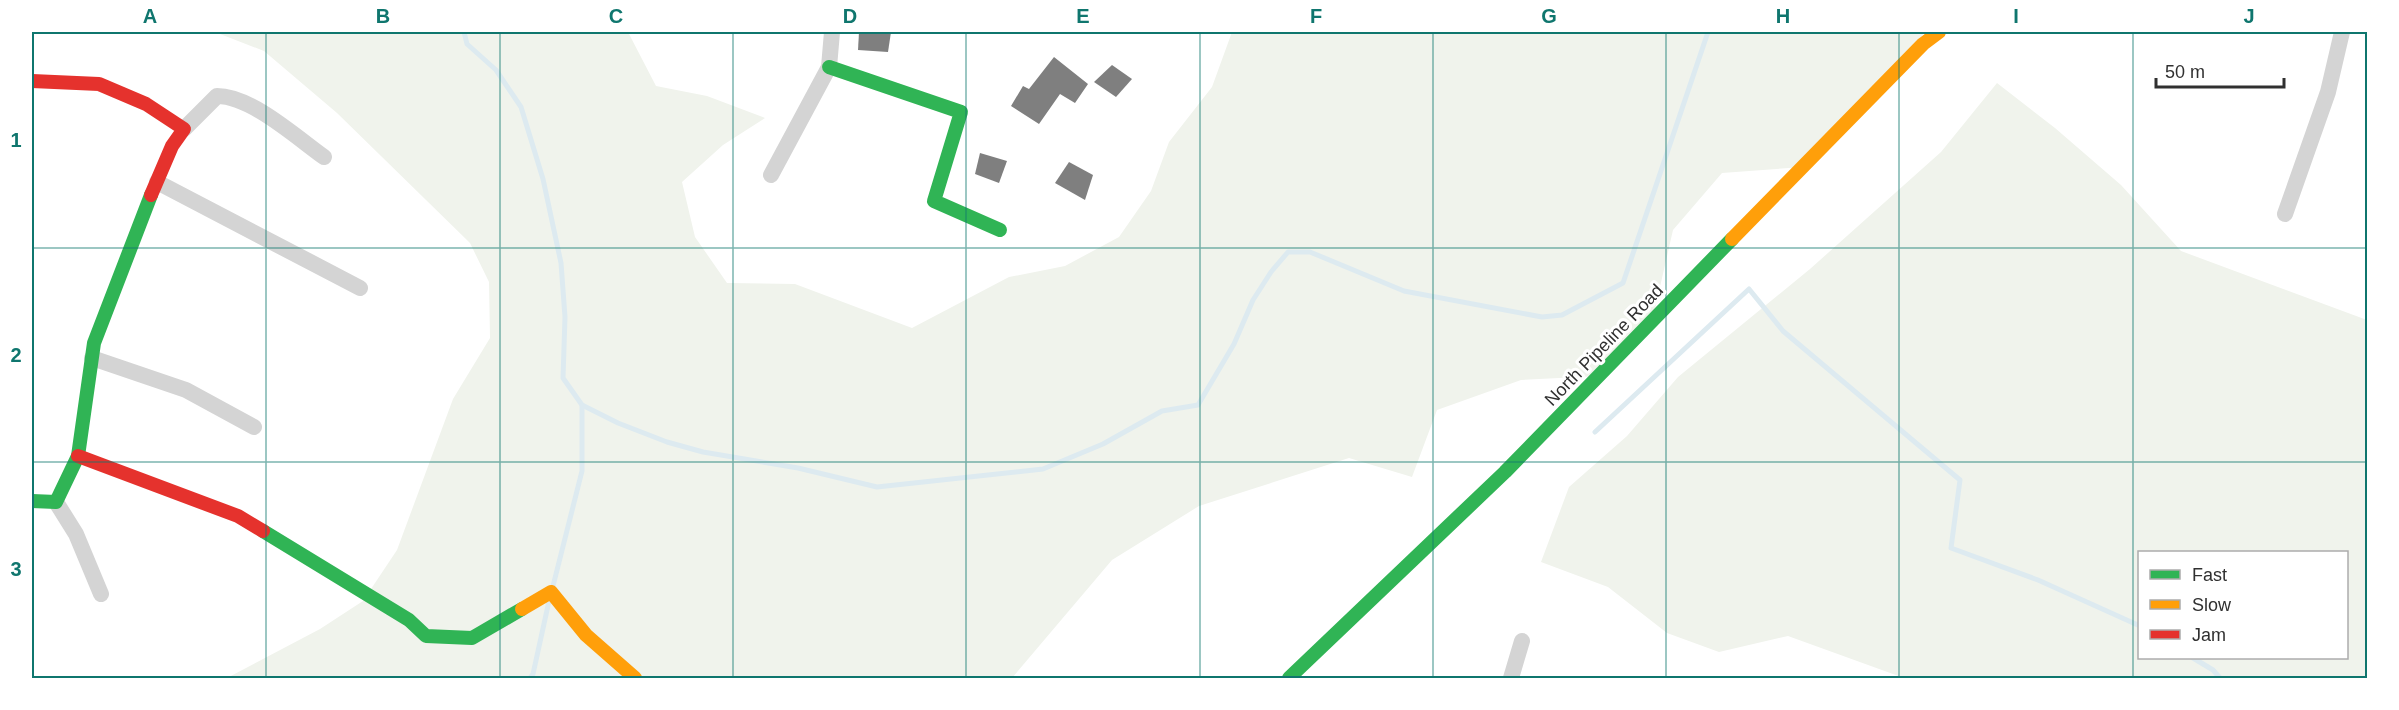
<svg xmlns="http://www.w3.org/2000/svg" width="2399" height="710" viewBox="0 0 2399 710" font-family="Helvetica,sans-serif">
<style>
.green{fill:#f0f3ec;fill-rule:evenodd}
.lines{fill:none;stroke-linecap:round;stroke-linejoin:round}
.stream{stroke:#ddeaf0;stroke-width:5}
.building{fill:#7f7f7f}
.street{stroke:#d4d4d4;stroke-width:16}
.fast{stroke:#30b455;stroke-width:14}
.slow{stroke:#ff9f0a;stroke-width:14}
.jam{stroke:#e5322d;stroke-width:14}
.grid{fill:none;stroke:#0f766e;stroke-width:1.5;stroke-opacity:0.55}
.labels{text-anchor:middle;stroke-width:6;stroke-linejoin:round;paint-order:stroke}
.street-label{font-size:18px;fill:#303030;stroke:#fff}
.neatline{fill:none;stroke:#0f766e;stroke-width:2}
.grid-label{font-size:20px;text-anchor:middle;font-weight:bold;fill:#0f766e}
</style>
<rect width="100%" height="100%" fill="#fff"/>
<!-- green -->
<g class="green">
<polygon points="215,32 628,32 656,86 707,96 765,118 723,145 682,182 695,237 727,283 795,284 912,328 1009,277 1065,266 1119,237 1151,191 1169,142 1212,87 1232,32 1925,32 1803,167 1722,173 1673,230 1652,322 1600,376 1521,380 1437,410 1412,477 1349,458 1199,506 1112,560 1012,678 227,678 320,629 363,601 397,550 453,399 490,338 489,282 470,243 337,113 264,51"/>
<path d="M1997,83L2055,128L2121,185L2181,251L2367,320V678H1904L1788,636L1719,652L1667,633L1608,587L1541,562L1569,487L1627,436L1678,377L1810,269L1941,152ZM2140,552H2346V658H2140Z"/>
</g>
<g class="lines">
<!-- stream -->
<g class="stream">
<polyline points="464,32 467,44 496,70 521,107 543,179 561,263 565,317 563,378 582,405 618,423 667,442 703,452 798,468 877,487 1043,469 1103,444 1162,411 1198,405 1234,344 1253,300 1271,272 1288,252 1310,252 1404,291 1542,317 1562,315 1623,283 1708,32"/>
<polyline points="1595,432 1749,289 1783,331 1960,480 1951,548 2038,580 2140,626"/>
<polyline points="553,586 582,471 582,405"/>
<polyline points="2193,658 2213,670 2220,678"/>
<polyline points="530,678 533,674 549,601"/>
</g>
</g>
<!-- building -->
<g class="building">
<polygon points="859,32 891,32 888,52 858,50"/>
<polygon points="1054,57 1088,84 1075,103 1060,94 1039,124 1011,106 1023,86 1029,89"/>
<polygon points="1112,65 1132,79 1116,97 1094,82"/>
<polygon points="980,153 1007,161 999,183 975,174"/>
<polygon points="1069,162 1093,175 1085,200 1055,183"/>
</g>
<g class="lines">
<!-- street -->
<g class="street">
<path d="M184,129L217,96C251,96 296,137 324,157"/>
<polyline points="771,175 829,67 832,32"/>
<polyline points="157,182 360,288"/>
<polyline points="2285,214 2328,92 2342,32"/>
<polyline points="92,358 186,390 254,427"/>
<polyline points="56,502 76,534 101,594"/>
<polyline points="1511,678 1522,641"/>
</g>
<!-- fast -->
<g class="fast">
<polyline points="829,67 961,112 934,201 1000,230"/>
<polyline points="32,501 56,502 78,456 94,343 151,195"/>
<polyline points="263,531 409,620 426,636 472,638 522,609"/>
<polyline points="1289,678 1505,472 1732,239"/>
</g>
<!-- slow -->
<g class="slow">
<polyline points="1732,239 1923,44 1939,32"/>
<polyline points="522,609 551,592 586,635 635,678"/>
</g>
<!-- jam -->
<g class="jam">
<polyline points="32,81 99,84 146,104 184,129 172,146 151,195"/>
<polyline points="78,456 238,516 263,531"/>
</g>
</g>
<!-- grid -->
<path class="grid" d="M266,32V678M500,32V678M733,32V678M966,32V678M1200,32V678M1433,32V678M1666,32V678M1899,32V678M2133,32V678M32,248H2368M32,462H2368"/>
<g class="labels">
<!-- street labels -->
<g class="street-label">
<text transform="translate(1604 345) rotate(-46)" y="6">North Pipeline Road</text>
</g>
</g>
<!-- border -->
<rect width="2399" height="710" fill="none" stroke="#ffffff" stroke-width="66"/>
<!-- legend -->
<rect x="2138" y="551" width="210" height="108" fill="#ffffff" stroke="#acacac" stroke-width="1.5"/>
<rect x="2150" y="570" width="30" height="9" fill="#30b455" stroke="#acacac" stroke-width="1.5"/>
<text x="2192" y="581" font-size="18" fill="#303030">Fast</text>
<rect x="2150" y="600" width="30" height="9" fill="#ff9f0a" stroke="#acacac" stroke-width="1.5"/>
<text x="2192" y="611" font-size="18" fill="#303030">Slow</text>
<rect x="2150" y="630" width="30" height="9" fill="#e5322d" stroke="#acacac" stroke-width="1.5"/>
<text x="2192" y="641" font-size="18" fill="#303030">Jam</text>
<!-- scale -->
<path d="M2156 78v9h128v-9" fill="none" stroke="#303030" stroke-width="3"/>
<text x="2165" y="78" font-size="18" fill="#303030" stroke="#ffffff" stroke-width="4.5" paint-order="stroke">50 m</text>
<rect x="33" y="33" width="2333" height="644" class="neatline"/>
<g class="grid-label">
<text x="150" y="23">A</text>
<text x="383" y="23">B</text>
<text x="616" y="23">C</text>
<text x="850" y="23">D</text>
<text x="1083" y="23">E</text>
<text x="1316" y="23">F</text>
<text x="1549" y="23">G</text>
<text x="1783" y="23">H</text>
<text x="2016" y="23">I</text>
<text x="2249" y="23">J</text>
<text x="16" y="147">1</text>
<text x="16" y="362">2</text>
<text x="16" y="576">3</text>
</g>
</svg>
